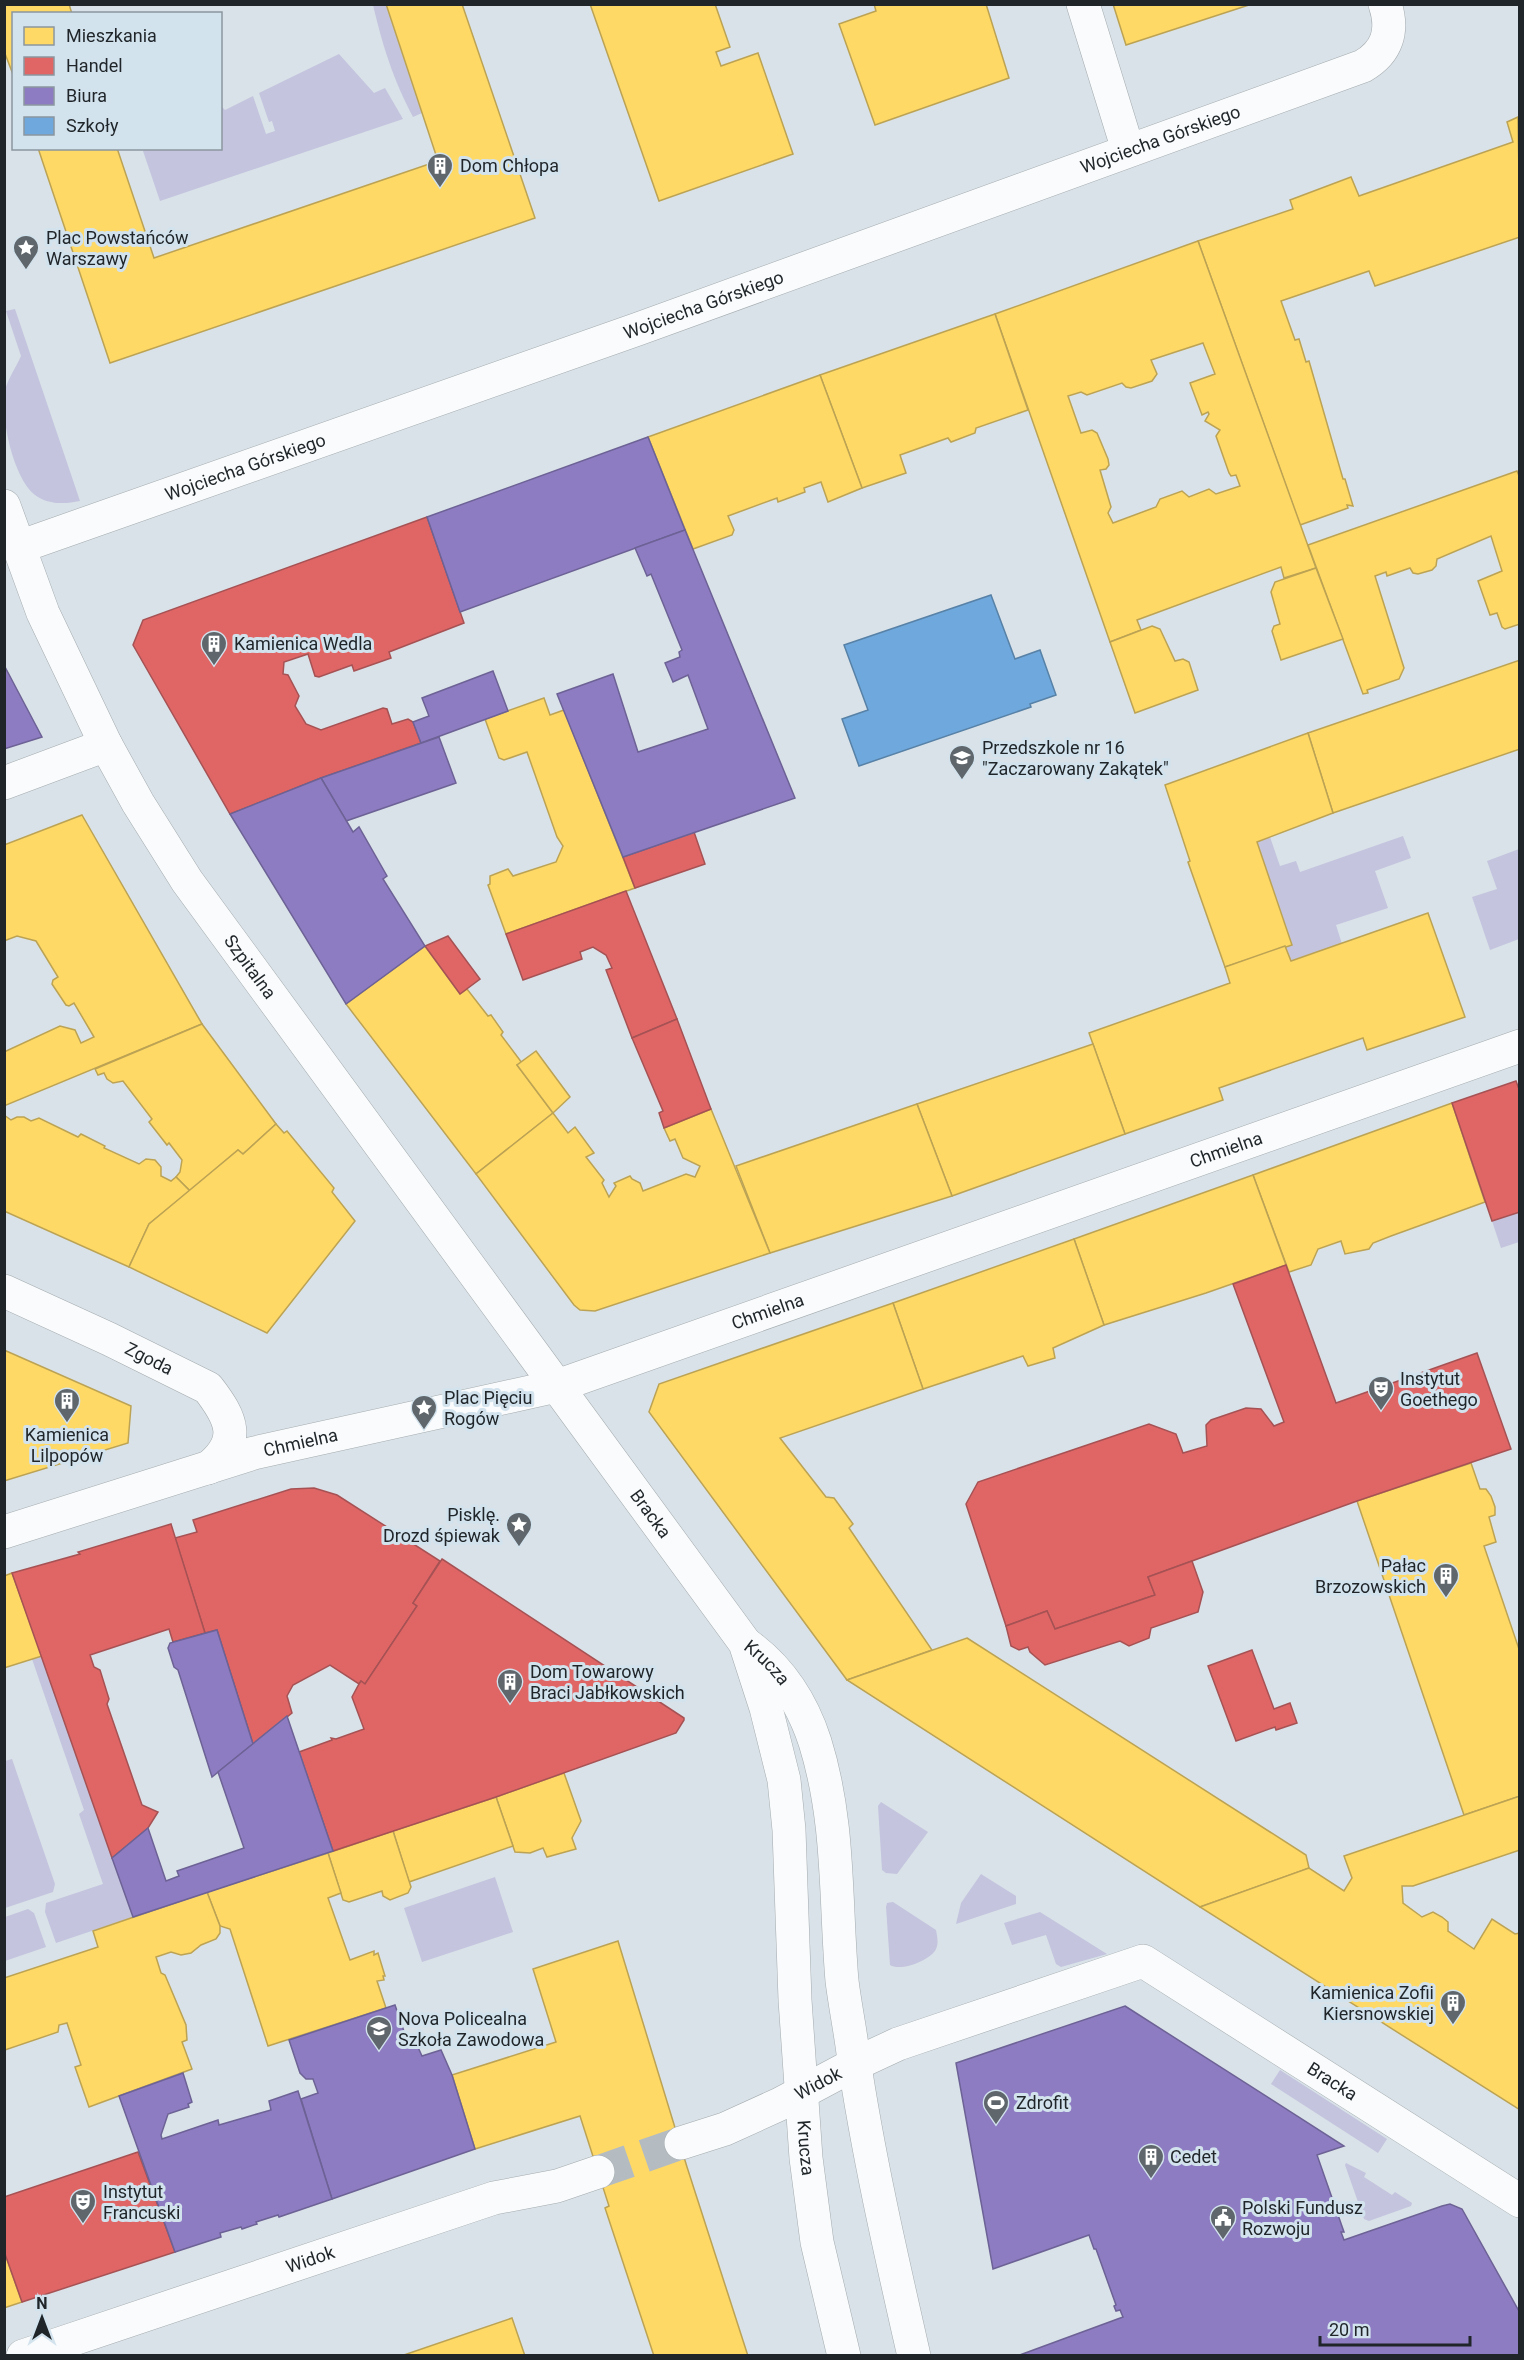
<svg xmlns="http://www.w3.org/2000/svg" width="1524" height="2360" viewBox="0 0 1524 2360" font-family="Roboto,sans-serif">
<style>
.green{fill:#c4c4de}
.homes{fill:#ffd966;stroke:#bca354;stroke-width:1.5;fill-rule:evenodd}
.shops{fill:#e06666;stroke:#a65254;stroke-width:1.5}
.offices{fill:#8e7cc3;stroke:#6d6295;stroke-width:1.5}
.schools{fill:#6fa8dc;stroke:#5781a6;stroke-width:1.5}
.lines{fill:none;stroke-linecap:round;stroke-linejoin:round}
.street-tunnel{stroke:#b4bcc2;stroke-width:33;stroke-dasharray:33 16;stroke-linecap:butt}
.street-casing{stroke:#a4abaf;stroke-width:34}
.street{stroke:#f9fbfc;stroke-width:33}
.labels{text-anchor:middle;stroke-width:6;stroke-linejoin:round;paint-order:stroke}
.street-label{font-size:18px;fill:#1f2529;stroke:#d3e3ee}
.poi-label{font-size:18px;fill:#1f2529;stroke:#d3e3ee;text-anchor:start}
</style>
<rect width="100%" height="100%" fill="#d9e2e8"/>
<!-- green -->
<g class="green">
<path d="M373,5H386L422,113L413,117C393,79 383,47 373,5Z"/>
<polygon points="339,54 374,93 385,88 403,119 160,201 143,151 147,148 220,148 221,106 225,110 253,96 266,134 275,131 272,121 269,122 259,93"/>
<path d="M15,309L80,501C65,504 48,505 35,495C13,478 0,416 5,390C8,379 16,367 21,356L6,311Z"/>
<polygon points="1403,836 1411,858 1375,871 1388,908 1336,925 1342,944 1291,961 1285,946 1292,944 1257,842 1270,837 1280,866 1296,861 1300,872"/>
<polygon points="1519,849 1519,939 1490,950 1472,897 1497,889 1487,861"/>
<polygon points="1519,1212 1519,1242 1501,1248 1492,1221"/>
<polygon points="42,1656 133,1917 56,1943 45,1912 46,1903 103,1884 79,1814 84,1810 32,1659"/>
<polygon points="12,1759 55,1884 53,1892 5,1908 5,1761"/>
<polygon points="881,1802 928,1832 897,1874 886,1873 882,1870 878,1806"/>
<polygon points="981,1874 1016,1896 1016,1904 956,1924 961,1903"/>
<polygon points="495,1877 513,1932 422,1962 404,1908"/>
<path d="M893,1902L936,1930C937,1936 939,1943 936,1949C931,1960 901,1972 890,1965L886,1907L887,1903Z"/>
<polygon points="28,1909 34,1913 46,1947 5,1961 5,1917"/>
<polygon points="1040,1912 1107,1954 1061,1967 1056,1964 1046,1935 1012,1945 1004,1923"/>
<polygon points="1280,2070 1387,2139 1378,2153 1271,2084"/>
<polygon points="1346,2163 1366,2173 1364,2177 1392,2195 1395,2192 1412,2203 1411,2206 1369,2221 1364,2219 1345,2165"/>
</g>
<!-- homes -->
<g class="homes">
<polygon points="4,4 69,4 72,14 14,14 14,77 4,51"/>
<polygon points="386,4 462,4 535,218 110,363 38,148 117,148 154,258 438,161"/>
<polygon points="590,4 715,4 730,47 716,52 721,66 758,53 793,154 659,201"/>
<polygon points="874,4 986,4 1009,78 875,125 839,24 876,11"/>
<polygon points="1113,4 1252,4 1126,45"/>
<polygon points="1518,117 1520,237 1375,286 1369,271 1281,301 1295,340 1299,339 1306,362 1309,361 1343,479 1345,479 1353,506 1347,505 1348,508 1300,525 1198,241 1293,209 1290,200 1351,177 1359,196 1513,142 1507,122"/>
<path d="M1198,241L1316,568L1284,578L1281,567L1137,620L1141,630L1110,642L995,314ZM1203,343L1215,374L1190,383L1202,415L1208,412L1209,414L1205,421L1220,430L1216,436L1229,473L1231,476L1236,475L1240,486L1216,494L1209,489L1189,497L1182,491L1160,499L1156,507L1113,523L1108,513L1111,507L1100,470L1106,469L1109,465L1108,459L1097,433L1092,430L1081,433L1068,396L1081,392L1087,395L1122,383L1126,387L1131,388L1152,381L1157,374L1151,360Z"/>
<polygon points="995,314 1028,410 976,428 975,433 951,442 948,438 900,455 906,473 862,488 820,375"/>
<polygon points="820,375 862,488 828,502 821,482 804,488 805,492 778,502 777,498 728,516 734,530 732,535 693,549 648,437"/>
<polygon points="1517,471 1520,478 1520,624 1505,629 1502,627 1497,613 1490,615 1478,581 1502,571 1491,536 1437,559 1436,566 1432,570 1418,574 1413,573 1410,568 1387,576 1386,572 1375,576 1404,668 1399,679 1367,690 1368,693 1363,694 1308,545"/>
<polygon points="1316,568 1343,639 1281,660 1272,631 1274,626 1280,624 1271,592 1275,582"/>
<polygon points="1152,626 1160,629 1175,661 1183,659 1189,662 1198,690 1135,713 1110,642"/>
<polygon points="1520,660 1520,749 1333,813 1308,733"/>
<polygon points="544,698 550,715 564,710 635,888 506,934 488,885 490,884 490,876 508,869 513,876 556,862 563,846 557,837 527,752 504,760 499,758 485,719"/>
<polygon points="1308,733 1333,813 1257,842 1292,945 1225,967 1188,862 1190,861 1165,785"/>
<polygon points="82,815 202,1024 4,1106 4,1052 60,1026 75,1030 81,1043 94,1037 74,1003 69,1006 66,1005 52,984 53,980 58,977 36,941 17,936 4,941 4,845"/>
<polygon points="1428,913 1465,1017 1367,1050 1363,1038 1219,1088 1223,1100 1125,1134 1089,1033 1230,983 1225,967 1285,946 1291,961"/>
<polygon points="425,946 460,994 467,989 488,1016 491,1015 503,1032 501,1035 522,1063 517,1065 553,1113 476,1174 346,1004"/>
<polygon points="202,1024 276,1124 243,1154 238,1150 190,1191 176,1177 180,1172 182,1160 169,1143 167,1145 149,1122 152,1119 123,1081 113,1083 107,1079 104,1073 98,1075 95,1069"/>
<polygon points="1093,1044 1125,1134 952,1196 917,1104"/>
<polygon points="536,1051 570,1097 553,1113 517,1065"/>
<polygon points="1452,1103 1485,1202 1391,1236 1373,1243 1369,1249 1345,1254 1341,1241 1318,1249 1311,1265 1289,1272 1253,1175"/>
<polygon points="917,1104 952,1196 770,1253 736,1166"/>
<polygon points="711,1109 770,1253 595,1311 580,1310 574,1305 476,1174 553,1113 568,1133 575,1127 594,1153 586,1157 604,1180 602,1183 609,1197 616,1186 614,1183 630,1176 632,1179 640,1183 643,1191 686,1174 695,1177 700,1166 683,1158 675,1139 670,1141 664,1128"/>
<polygon points="4,1115 11,1120 17,1117 24,1117 31,1121 39,1118 78,1137 81,1134 105,1146 104,1148 139,1164 146,1159 155,1160 161,1167 161,1176 171,1181 176,1177 190,1191 149,1224 129,1267 4,1211"/>
<polygon points="276,1124 284,1133 287,1131 334,1188 332,1192 355,1221 267,1333 129,1267 149,1224 238,1150 243,1154"/>
<polygon points="1253,1175 1286,1265 1206,1293 1104,1325 1074,1239"/>
<polygon points="1074,1239 1104,1325 1053,1348 1055,1358 1028,1366 1023,1356 923,1389 893,1303"/>
<polygon points="893,1303 923,1389 780,1438 826,1497 834,1498 853,1524 849,1528 932,1650 847,1680 649,1412 659,1384"/>
<polygon points="4,1350 131,1406 128,1443 4,1481"/>
<polygon points="1471,1463 1480,1489 1486,1489 1491,1496 1495,1507 1495,1515 1489,1517 1496,1542 1484,1546 1520,1652 1520,1796 1464,1815 1357,1501"/>
<polygon points="12,1573 42,1656 4,1668 4,1576"/>
<polygon points="967,1638 1306,1855 1309,1868 1200,1907 847,1680"/>
<polygon points="564,1773 581,1821 572,1838 576,1849 547,1857 543,1848 530,1853 515,1852 496,1797"/>
<polygon points="1520,1796 1520,1850 1413,1886 1402,1886 1403,1903 1422,1917 1433,1912 1442,1917 1448,1922 1448,1931 1474,1949 1492,1919 1515,1934 1520,1933 1520,2110 1200,1907 1309,1868 1344,1891 1352,1878 1344,1856"/>
<polygon points="496,1797 513,1846 409,1882 393,1831"/>
<polygon points="393,1831 411,1887 408,1893 390,1900 383,1896 382,1891 349,1902 343,1900 328,1853"/>
<polygon points="328,1853 341,1893 328,1898 350,1960 374,1951 374,1955 378,1953 385,1976 383,1976 384,1980 377,1981 386,2008 268,2046 230,1929 220,1926 207,1892"/>
<polygon points="207,1892 220,1926 220,1933 216,1939 201,1945 191,1953 181,1955 171,1952 156,1957 161,1973 165,1975 186,2025 187,2040 182,2042 192,2069 89,2107 75,2067 81,2065 67,2023 59,2025 58,2032 5,2050 4,1978 98,1947 93,1931"/>
<polygon points="618,1941 687,2167 748,2356 654,2356 605,2208 609,2206 580,2116 475,2149 452,2075 556,2042 533,1969"/>
<polygon points="4,2251 22,2302 4,2308"/>
<polygon points="512,2318 525,2356 401,2356"/>
</g>
<!-- shops -->
<g class="shops">
<polygon points="427,517 464,623 389,652 391,658 354,671 352,665 319,677 315,676 308,654 284,662 283,674 288,675 299,696 295,706 306,724 321,730 383,708 387,709 392,724 408,719 413,722 421,743 321,778 230,814 133,645 143,620"/>
<polygon points="694,832 705,864 635,888 623,857"/>
<polygon points="626,891 677,1019 632,1038 606,970 612,968 606,955 593,947 580,952 582,959 523,980 506,934"/>
<polygon points="448,936 480,979 460,994 425,946"/>
<polygon points="677,1019 711,1109 664,1128 659,1113 663,1111 632,1038"/>
<polygon points="1516,1081 1520,1092 1520,1212 1492,1221 1452,1103"/>
<polygon points="1286,1265 1336,1403 1477,1353 1511,1449 1357,1501 1148,1577 1155,1595 1055,1629 1047,1611 1006,1626 966,1504 978,1482 1149,1424 1176,1434 1183,1453 1207,1446 1206,1425 1211,1420 1246,1408 1261,1409 1274,1426 1284,1422 1233,1284"/>
<polygon points="314,1488 337,1495 440,1561 413,1603 417,1606 365,1684 361,1681 359,1684 330,1665 293,1685 287,1696 292,1713 253,1744 217,1630 205,1633 175,1538 197,1532 193,1520 291,1489"/>
<polygon points="171,1524 205,1633 173,1642 169,1629 90,1655 94,1667 100,1670 109,1699 107,1704 142,1805 158,1812 148,1828 112,1858 12,1573 80,1554 78,1552"/>
<polygon points="442,1559 684,1718 684,1720 676,1733 496,1797 333,1851 299,1752 332,1740 331,1738 336,1739 364,1729 352,1697 359,1684 361,1681 365,1684 417,1606 413,1603"/>
<polygon points="1192,1561 1203,1592 1198,1612 1151,1628 1149,1638 1129,1646 1120,1641 1045,1665 1030,1652 1028,1647 1019,1650 1011,1646 1006,1626 1047,1611 1055,1629 1155,1595 1148,1577"/>
<polygon points="1252,1650 1274,1709 1290,1703 1297,1723 1276,1730 1275,1727 1236,1741 1208,1666"/>
<polygon points="138,2152 175,2252 22,2302 4,2251 4,2197"/>
</g>
<!-- offices -->
<g class="offices">
<polygon points="648,437 685,530 460,612 427,517"/>
<polygon points="685,530 795,798 623,857 557,694 613,674 638,752 708,729 688,675 673,682 665,663 680,657 679,652 682,650 651,574 647,576 635,548"/>
<polygon points="4,665 42,737 4,749"/>
<polygon points="493,671 508,711 421,743 413,722 429,716 422,698"/>
<polygon points="439,737 456,783 346,821 321,778"/>
<polygon points="321,778 353,832 359,827 387,876 383,879 425,946 346,1004 230,814"/>
<polygon points="217,1630 253,1744 212,1777 178,1670 174,1667 168,1648 170,1643"/>
<polygon points="287,1716 333,1851 133,1917 112,1858 148,1828 166,1881 179,1876 177,1871 244,1848 218,1772"/>
<polygon points="395,2005 409,2046 417,2045 422,2056 441,2050 452,2075 475,2149 332,2199 301,2099 318,2093 313,2079 306,2079 300,2073 289,2040"/>
<polygon points="1125,2006 1344,2146 1317,2155 1344,2232 1341,2232 1344,2240 1442,2206 1450,2204 1462,2209 1520,2313 1520,2356 1017,2356 1123,2317 1120,2310 1116,2311 1114,2306 1116,2305 1096,2249 1094,2249 1089,2235 993,2269 956,2063"/>
<polygon points="183,2073 192,2102 188,2104 189,2107 168,2114 161,2135 162,2139 218,2120 219,2125 271,2110 269,2101 298,2091 332,2199 279,2217 278,2215 256,2222 257,2224 242,2229 241,2227 220,2233 221,2237 175,2252 119,2096"/>
</g>
<!-- schools -->
<polygon class="schools" points="991,595 1015,659 1040,650 1056,695 1030,704 1031,707 859,766 842,719 868,710 844,645"/>
<g class="lines">
<!-- street-tunnel -->
<polyline class="street-tunnel" points="598,2172 681,2143"/>
<defs>
<g id="street">
<polyline points="1083,4 1128,150"/>
<path id="s1" d="M4,506L43,613L106,745L138,803L187,881L745,1643L766,1708L784,1780L789,1830L795,2000L806,2158L817,2242L844,2356"/>
<path id="s2" d="M19,547L638,329L1363,66C1387,52 1394,31 1385,4"/>
<polyline points="4,783 106,745"/>
<path id="s3" d="M4,1291L109,1339L208,1388C232,1419 242,1441 208,1468"/>
<path id="s4" d="M4,1532L254,1453L557,1386L1520,1046"/>
<path id="s5" d="M746,1644C781,1669 802,1702 815,1742C840,1822 835,1899 842,1981C845,2005 850,2029 853,2053C868,2155 891,2255 914,2356"/>
<path id="s6" d="M681,2143L725,2129L780,2104L855,2064L898,2044L1143,1961L1520,2201"/>
<path id="s7" d="M23,2356L494,2198L557,2186L598,2172"/>
</g>
</defs>
<!-- street casing -->
<use href="#street" class="street-casing"/>
<!-- street -->
<use href="#street" class="street"/>
</g>
<!-- icons -->
<defs>
<symbol id="building-pin" viewBox="-11 -11 22 30"><path d="M0 17L-7.5 6A9.5 9.5 0 1 1 7.5 6Z" fill="#60676c" stroke="#d3e3ee"/><path d="M-4-6H4V6H1V3H-1V6H-4ZM-2.5-4.3h1.7v1.8h-1.7ZM.8-4.3h1.7v1.8H.8ZM-2.5-1h1.7V.8h-1.7ZM.8-1h1.7V.8H.8Z" fill="#fff"/></symbol>
<symbol id="sight-pin" viewBox="-11 -11 22 30"><path d="M0 17L-7.5 6A9.5 9.5 0 1 1 7.5 6Z" fill="#60676c" stroke="#d3e3ee"/><path d="M0-6L1.8-2.2L6-1.7L2.9 1.2L3.7 5.4L0 3.3L-3.7 5.4L-2.9 1.2L-6-1.7L-1.8-2.2Z" fill="#fff"/></symbol>
<symbol id="school-pin" viewBox="-11 -11 22 30"><path d="M0 17L-7.5 6A9.5 9.5 0 1 1 7.5 6Z" fill="#60676c" stroke="#d3e3ee"/><path d="M0-5L7-2L0 1L-7-2ZM-4 1L0 2.5L4 1V4Q0 6-4 4Z" fill="#fff"/></symbol>
<symbol id="theatre-pin" viewBox="-11 -11 22 30"><path d="M0 17L-7.5 6A9.5 9.5 0 1 1 7.5 6Z" fill="#60676c" stroke="#d3e3ee"/><path d="M-5-5.5Q0-4 5-5.5V0Q5 5 0 6Q-5 5-5 0ZM-3.3-2.5H-1v1.5H-3.3ZM1-2.5H3.3v1.5H1ZM-2.8 1Q0 5.5 2.8 1Z" fill="#fff"/></symbol>
<symbol id="university-pin" viewBox="-11 -11 22 30"><path d="M0 17L-7.5 6A9.5 9.5 0 1 1 7.5 6Z" fill="#60676c" stroke="#d3e3ee"/><path d="M0-5L7-2L0 1L-7-2ZM-4 1L0 2.5L4 1V4Q0 6-4 4Z" fill="#fff"/></symbol>
<symbol id="stadium-pin" viewBox="-11 -11 22 30"><path d="M0 17L-7.5 6A9.5 9.5 0 1 1 7.5 6Z" fill="#60676c" stroke="#d3e3ee"/><path d="M0-5a6.5 5 0 1 0 0 10a6.5 5 0 1 0 0-10ZM-3.5-1.8h7v3.6h-7Z" fill="#fff"/></symbol>
<symbol id="civic-pin" viewBox="-11 -11 22 30"><path d="M0 17L-7.5 6A9.5 9.5 0 1 1 7.5 6Z" fill="#60676c" stroke="#d3e3ee"/><path d="M-.6-6.5H3V-4.5H.6V-3L4-1V1h2V6H-6V1h2V-1L-.6-3ZM-1.2 2.5V6h2.4V2.5Z" fill="#fff"/></symbol>
</defs>
<g fill-rule="evenodd">
<use href="#building-pin" x="425" y="151" width="30" height="40"/>
<use href="#sight-pin" x="11" y="233" width="30" height="40"/>
<use href="#building-pin" x="199" y="629" width="30" height="40"/>
<use href="#school-pin" x="947" y="743" width="30" height="40"/>
<use href="#theatre-pin" x="1366" y="1374" width="30" height="40"/>
<use href="#building-pin" x="52" y="1386" width="30" height="40"/>
<use href="#sight-pin" x="409" y="1393" width="30" height="40"/>
<use href="#sight-pin" x="504" y="1510" width="30" height="40"/>
<use href="#building-pin" x="1431" y="1561" width="30" height="40"/>
<use href="#building-pin" x="495" y="1667" width="30" height="40"/>
<use href="#building-pin" x="1438" y="1988" width="30" height="40"/>
<use href="#university-pin" x="364" y="2014" width="30" height="40"/>
<use href="#stadium-pin" x="981" y="2088" width="30" height="40"/>
<use href="#building-pin" x="1136" y="2142" width="30" height="40"/>
<use href="#theatre-pin" x="68" y="2187" width="30" height="40"/>
<use href="#civic-pin" x="1208" y="2203" width="30" height="40"/>
</g>
<g class="labels">
<!-- street labels -->
<g class="street-label">
<text dy="6" stroke="none"><textPath href="#s2" startOffset="1212">Wojciecha Górskiego</textPath></text>
<text dy="6" stroke="none"><textPath href="#s2" startOffset="726">Wojciecha Górskiego</textPath></text>
<text dy="6" stroke="none"><textPath href="#s2" startOffset="240">Wojciecha Górskiego</textPath></text>
<text dy="6" stroke="none"><textPath href="#s1" startOffset="525">Szpitalna</textPath></text>
<text dy="6" stroke="none"><textPath href="#s4" startOffset="1282">Chmielna</textPath></text>
<text dy="6" stroke="none"><textPath href="#s4" startOffset="796">Chmielna</textPath></text>
<text dy="6" stroke="none"><textPath href="#s3" startOffset="160">Zgoda</textPath></text>
<text dy="6" stroke="none"><textPath href="#s4" startOffset="310">Chmielna</textPath></text>
<text dy="6" stroke="none"><textPath href="#s1" startOffset="1203">Bracka</textPath></text>
<text dy="6" stroke="none"><textPath href="#s5" startOffset="28">Krucza</textPath></text>
<text dy="6" stroke="none"><textPath href="#s6" startOffset="722">Bracka</textPath></text>
<text dy="6" stroke="none"><textPath href="#s6" startOffset="150">Widok</textPath></text>
<text dy="6" stroke="none"><textPath href="#s1" startOffset="1874">Krucza</textPath></text>
<text dy="6" stroke="none"><textPath href="#s7" startOffset="303">Widok</textPath></text>
</g>
<!-- poi labels -->
<g class="poi-label">
<text x="460" y="172">Dom Chłopa</text>
<text x="46" y="244">Plac Powstańców<tspan x="46" dy="21">Warszawy</tspan></text>
<text x="234" y="650">Kamienica Wedla</text>
<text x="982" y="754">Przedszkole nr 16<tspan x="982" dy="21">"Zaczarowany Zakątek"</tspan></text>
<text x="1400" y="1385">Instytut<tspan x="1400" dy="21">Goethego</tspan></text>
<text x="444" y="1404">Plac Pięciu<tspan x="444" dy="21">Rogów</tspan></text>
<text x="67" y="1441" text-anchor="middle">Kamienica<tspan x="67" dy="21">Lilpopów</tspan></text>
<text x="500" y="1521" text-anchor="end">Pisklę.<tspan x="500" dy="21">Drozd śpiewak</tspan></text>
<text x="1426" y="1572" text-anchor="end">Pałac<tspan x="1426" dy="21">Brzozowskich</tspan></text>
<text x="530" y="1678">Dom Towarowy<tspan x="530" dy="21">Braci Jabłkowskich</tspan></text>
<text x="1434" y="1999" text-anchor="end">Kamienica Zofii<tspan x="1434" dy="21">Kiersnowskiej</tspan></text>
<text x="398" y="2025">Nova Policealna<tspan x="398" dy="21">Szkoła Zawodowa</tspan></text>
<text x="1016" y="2109">Zdrofit</text>
<text x="1170" y="2163">Cedet</text>
<text x="103" y="2198">Instytut<tspan x="103" dy="21">Francuski</tspan></text>
<text x="1242" y="2214">Polski Fundusz<tspan x="1242" dy="21">Rozwoju</tspan></text>
</g>
</g>
<!-- border -->
<rect width="1524" height="2360" fill="none" stroke="#1f2529" stroke-width="12"/>
<!-- legend -->
<rect x="12" y="12" width="210" height="138" fill="#d3e3ee" stroke="#8b979f" stroke-width="1.5"/>
<rect x="24" y="27" width="30" height="18" fill="#ffd966" stroke="#8b979f" stroke-width="1.5"/>
<text x="66" y="42" font-size="18" fill="#1f2529">Mieszkania</text>
<rect x="24" y="57" width="30" height="18" fill="#e06666" stroke="#8b979f" stroke-width="1.5"/>
<text x="66" y="72" font-size="18" fill="#1f2529">Handel</text>
<rect x="24" y="87" width="30" height="18" fill="#8e7cc3" stroke="#8b979f" stroke-width="1.5"/>
<text x="66" y="102" font-size="18" fill="#1f2529">Biura</text>
<rect x="24" y="117" width="30" height="18" fill="#6fa8dc" stroke="#8b979f" stroke-width="1.5"/>
<text x="66" y="132" font-size="18" fill="#1f2529">Szkoły</text>
<!-- north arrow -->
<g transform="translate(42 2318)" stroke="#d3e3ee" stroke-width="4.5" paint-order="stroke">
<path d="M0-4.5L10 22L0 15L-10 22Z" fill="#1f2529"/>
<text y="-9" font-size="16" font-weight="bold" text-anchor="middle" fill="#1f2529">N</text>
</g>
<!-- scale -->
<path d="M1320 2336v9h150v-9" fill="none" stroke="#1f2529" stroke-width="3"/>
<text x="1329" y="2336" font-size="18" fill="#1f2529" stroke="#d3e3ee" stroke-width="4.5" paint-order="stroke">20 m</text>
</svg>
